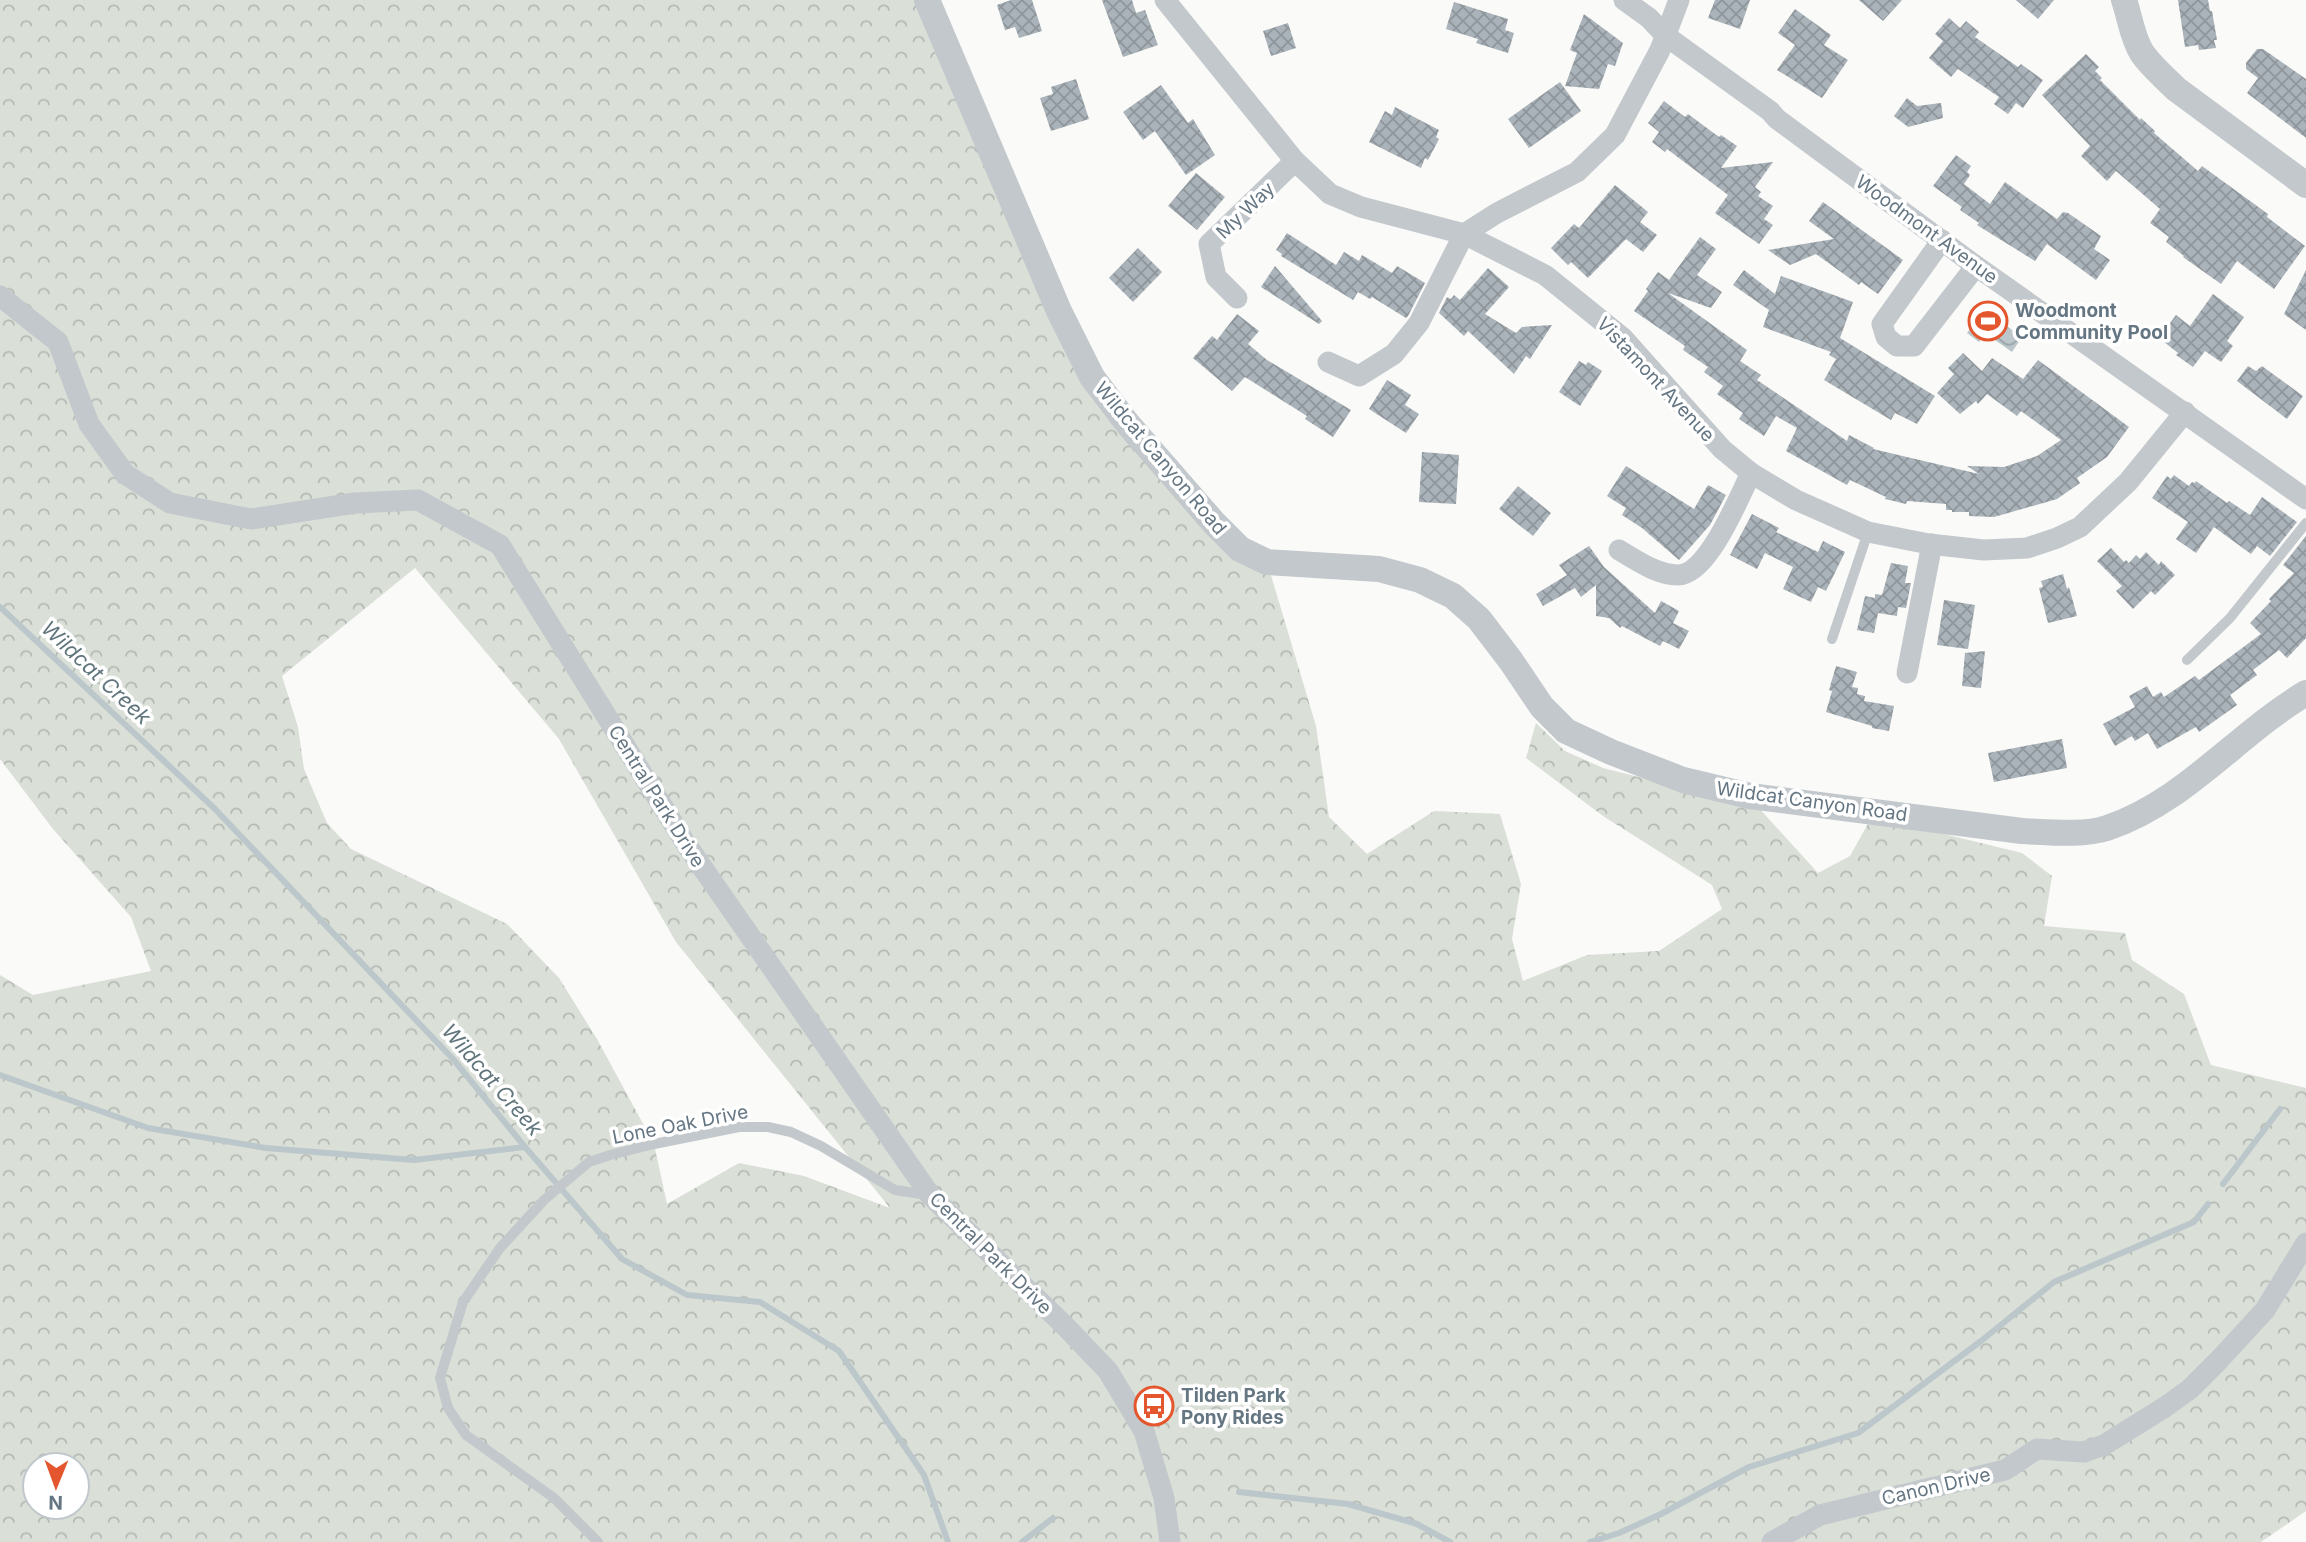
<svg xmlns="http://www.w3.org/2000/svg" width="2306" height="1542" viewBox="0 0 2306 1542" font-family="Inter,sans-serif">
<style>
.forest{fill:url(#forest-crowns);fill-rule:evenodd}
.water{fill:url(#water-waves)}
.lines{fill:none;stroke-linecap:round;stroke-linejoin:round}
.stream{stroke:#bbc7cb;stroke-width:6}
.building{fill:url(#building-cross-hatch)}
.service{stroke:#c3c8cc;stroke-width:10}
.minor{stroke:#c3c8cc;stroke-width:21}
.tertiary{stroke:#c3c8cc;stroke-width:26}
.labels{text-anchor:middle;stroke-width:7;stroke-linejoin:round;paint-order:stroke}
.street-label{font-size:19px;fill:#657683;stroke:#fff}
.poi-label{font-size:19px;font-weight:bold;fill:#657683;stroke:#fff;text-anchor:start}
.water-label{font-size:21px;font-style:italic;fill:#60757c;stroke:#fff}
</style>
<defs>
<pattern id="forest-crowns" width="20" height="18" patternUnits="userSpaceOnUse" patternTransform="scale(1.75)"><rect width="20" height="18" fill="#dadfd7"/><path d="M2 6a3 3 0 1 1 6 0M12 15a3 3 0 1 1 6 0" fill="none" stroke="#b4b9b4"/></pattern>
<pattern id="water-waves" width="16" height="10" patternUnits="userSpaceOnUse" patternTransform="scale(1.75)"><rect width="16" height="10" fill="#bbc7cb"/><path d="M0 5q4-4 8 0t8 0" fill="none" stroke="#9ca6aa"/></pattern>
<pattern id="building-cross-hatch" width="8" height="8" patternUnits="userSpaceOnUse" patternTransform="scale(1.75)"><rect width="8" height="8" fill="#aab3b9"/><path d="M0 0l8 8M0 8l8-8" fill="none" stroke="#8e969c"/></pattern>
</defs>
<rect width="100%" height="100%" fill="#fafaf8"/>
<!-- forest -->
<path class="forest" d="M0,0H927L1092,377L1267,562L1316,726L1329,817L1367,854L1434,811L1500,814L1521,884L1512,939L1523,981L1587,955L1659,951L1722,909L1712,885L1603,816L1526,758L1536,723L1565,751L1603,768L1758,807L1818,873L1850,856L1870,820L1899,823L2022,853L2052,876L2044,926L2125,933L2132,960L2184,994L2211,1065L2306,1088V1511L2261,1542H0V975L33,995L151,971L131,917L53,829L0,759ZM415,568L559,739L676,942L890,1208L804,1176L739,1163L667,1204L654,1144L597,1039L559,978L507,924L351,849L327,823L304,769L298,727L282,676ZM35,1465H77V1507H35Z"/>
<!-- water -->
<polygon class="water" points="1984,310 2022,337 2012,352 1985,333 1979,342 1967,333"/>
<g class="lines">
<!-- stream -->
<g class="stream">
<polyline points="0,607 215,809 453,1059 525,1147 622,1259 687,1295 760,1302 839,1351 924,1475 948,1542"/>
<polyline points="0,1075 148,1128 266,1148 414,1160 525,1147"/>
<polyline points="2223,1184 2280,1109"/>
<polyline points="1239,1492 1348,1504 1417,1524 1450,1542"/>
<polyline points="1022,1542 1053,1518"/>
<polyline points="1590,1542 1619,1533 1661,1514 1749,1467 1858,1433 1981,1341 2054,1282 2194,1222 2208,1204"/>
</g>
</g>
<!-- building -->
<g class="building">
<polygon points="1011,0 1032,0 1042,31 1019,38 1015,27 1005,30 997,5"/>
<polygon points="1102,0 1132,0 1136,13 1145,10 1158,45 1123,57"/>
<polygon points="1715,0 1750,0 1740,29 1708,18"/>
<polygon points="1859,0 1902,0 1883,21"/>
<polygon points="2016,0 2054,0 2038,19"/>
<polygon points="2178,0 2208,0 2210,11 2212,11 2217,40 2214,40 2216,48 2199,50 2198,45 2185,47"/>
<polygon points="1454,2 1508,19 1505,30 1514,33 1508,53 1476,43 1478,39 1446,29"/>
<polygon points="1795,9 1831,35 1824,45 1848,60 1822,98 1777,70 1795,45 1778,33"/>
<polygon points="1584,14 1623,43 1615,66 1608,64 1599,89 1565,86 1577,53 1570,50"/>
<polygon points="1949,18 1960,28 1966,21 1979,32 1975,37 2018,67 2021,64 2043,80 2023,108 2016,103 2008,114 1994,104 1999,97 1958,69 1951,77 1929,58 1943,41 1935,34"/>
<polygon points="1288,23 1296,48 1271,56 1263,31"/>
<polygon points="2257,49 2263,49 2306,79 2306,138 2247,93 2258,78 2246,69 2246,63"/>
<polygon points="2086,54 2099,67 2095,71 2102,78 2100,80 2140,120 2141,118 2155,131 2154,133 2198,171 2202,166 2268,214 2267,217 2305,246 2274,289 2237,261 2221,284 2183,257 2184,256 2166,242 2169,237 2150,223 2160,209 2116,171 2107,181 2081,156 2090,146 2042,95"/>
<polygon points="1076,79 1089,119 1051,131 1040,98 1053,94 1051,87"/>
<polygon points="1560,82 1581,111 1529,148 1508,119"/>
<polygon points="1161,85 1188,123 1193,119 1215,155 1186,175 1155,131 1143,140 1123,112"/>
<polygon points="1907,98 1917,106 1941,103 1943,118 1908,127 1894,116"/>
<polygon points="1664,101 1685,117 1688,114 1719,137 1721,135 1737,146 1721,168 1773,162 1755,187 1761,192 1758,196 1773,206 1764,219 1773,225 1759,244 1715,213 1728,195 1667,149 1665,152 1652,142 1659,132 1648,123"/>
<polygon points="1395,107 1439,130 1436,137 1439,139 1428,160 1425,158 1421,168 1369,142 1385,111 1392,115"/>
<polygon points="1956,155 1971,166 1967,172 1970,175 1964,184 1990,204 2005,182 2057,219 2063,212 2068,213 2101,236 2094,249 2110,260 2096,280 2047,244 2035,261 1977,225 1979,223 1960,210 1962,207 1933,186"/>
<polygon points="1196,173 1225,197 1197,230 1168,206"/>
<polygon points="1615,185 1648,212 1640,222 1657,235 1643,252 1626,239 1588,278 1571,262 1568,265 1551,248 1574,224 1579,228"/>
<polygon points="1823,202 1903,260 1878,294 1861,282 1859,285 1816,254 1790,265 1768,250 1834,239 1809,221"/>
<polygon points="1287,233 1336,265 1344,252 1359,261 1362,255 1392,273 1397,266 1425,283 1408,316 1406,318 1372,297 1370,299 1358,292 1353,300 1281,256 1282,254 1276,250"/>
<polygon points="1700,237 1716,249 1697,275 1722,292 1711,308 1668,293 1747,350 1740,361 1761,375 1757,380 1847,441 1849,435 1874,448 1873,449 1979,474 1967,466 2004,467 2037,456 2061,440 2021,411 2017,416 1987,394 1978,404 1976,401 1960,414 1937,393 1954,374 1948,368 1963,353 1982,371 1992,358 2023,379 2038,360 2129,427 2107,457 2077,478 2080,483 2057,499 1994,517 1969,516 1969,512 1952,512 1952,510 1946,510 1946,504 1907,501 1906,504 1885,499 1886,497 1850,480 1847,485 1786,451 1797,428 1776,416 1764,436 1739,419 1743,413 1717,394 1723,386 1704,372 1708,367 1683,350 1685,346 1634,311 1648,291 1646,289 1658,272 1669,280"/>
<polygon points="1138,248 1162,272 1133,302 1109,278"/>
<polygon points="1275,266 1322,321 1319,324 1261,287"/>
<polygon points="1488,268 1509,287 1485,314 1516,333 1522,327 1552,325 1530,359 1526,356 1514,374 1468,331 1464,336 1439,313 1447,297 1451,299 1454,295 1460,300"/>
<polygon points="1744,270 1775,294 1781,276 1853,302 1840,338 1935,396 1917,424 1895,413 1891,420 1824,380 1836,359 1829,355 1831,352 1763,327 1769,310 1733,285"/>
<polygon points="2306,270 2306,330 2284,314"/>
<polygon points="2213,294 2244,317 2227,341 2233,346 2221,362 2205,351 2193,367 2176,355 2178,353 2159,338 2176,315 2190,326"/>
<polygon points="1237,314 1259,331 1248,344 1267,360 1351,410 1333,437 1305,419 1307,416 1245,377 1232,391 1193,358 1212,336 1217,340"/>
<polygon points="1579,361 1586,365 1588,362 1602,371 1580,406 1559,392"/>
<polygon points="2248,366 2256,371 2262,366 2303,396 2287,419 2237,381"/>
<polygon points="1387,380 1411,395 1405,405 1419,414 1406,433 1369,409"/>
<polygon points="1422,452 1459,455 1456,504 1419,502"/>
<polygon points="1626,466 1694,509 1708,485 1726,495 1710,525 1679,560 1642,528 1622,515 1626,508 1607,496"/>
<polygon points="2174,475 2189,486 2192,482 2195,483 2196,481 2227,503 2229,501 2250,515 2262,497 2297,522 2270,556 2257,546 2251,554 2214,527 2196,553 2176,539 2188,522 2152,498 2167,476 2171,479"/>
<polygon points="1518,486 1551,513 1533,536 1499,509"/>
<polygon points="1752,514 1779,528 1776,532 1818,552 1823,541 1845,552 1826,591 1818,587 1811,602 1783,589 1793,567 1765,553 1757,569 1730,555"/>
<polygon points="2306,536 2306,638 2287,658 2279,650 2253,670 2257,675 2230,695 2237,705 2199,732 2196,727 2157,749 2148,733 2135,741 2132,736 2115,746 2103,724 2135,707 2129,696 2147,686 2153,697 2161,692 2164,697 2195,676 2199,680 2261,634 2250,623 2271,601 2269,599 2294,573 2283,565"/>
<polygon points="1589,546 1604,567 1655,613 1661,601 1679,611 1673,623 1689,631 1679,649 1663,641 1660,646 1622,626 1620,628 1609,618 1596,616 1596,585 1581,597 1575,588 1543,606 1536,594 1567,575 1559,565"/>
<polygon points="2111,548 2124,562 2126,560 2129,563 2136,555 2140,559 2146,552 2159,565 2161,561 2175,575 2155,595 2151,591 2133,609 2116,591 2122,586 2097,561"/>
<polygon points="1891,563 1908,566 1905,583 1911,583 1906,608 1898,607 1897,616 1878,613 1874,633 1857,630 1865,596 1875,598 1875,594 1882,595"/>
<polygon points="2063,574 2067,589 2069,587 2077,616 2048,623 2039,588 2043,587 2041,581"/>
<polygon points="1944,600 1975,605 1968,649 1937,645"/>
<polygon points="1985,651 1981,688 1962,686 1965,653"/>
<polygon points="1836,666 1857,672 1852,687 1858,688 1857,694 1865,696 1864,701 1894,706 1889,731 1872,728 1872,726 1826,712 1832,691 1829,690"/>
<polygon points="2062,739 2067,768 1994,782 1988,753"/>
</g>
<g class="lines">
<!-- service -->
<g class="service">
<polyline points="1832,639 1868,532"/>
<polyline points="2187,660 2230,618 2306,523"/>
<polyline points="598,1542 554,1498 466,1435 448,1408 440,1378 463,1302 500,1248 544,1200 589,1162 610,1155 654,1144 739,1127 768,1127 791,1132 821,1146 895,1190 928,1195"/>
</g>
<!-- minor -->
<g class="minor">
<polyline points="1165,0 1295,161 1330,194 1361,207 1464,234 1545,275 1623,338 1722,449 1751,473 1796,500 1868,532 1929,544 1984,550 2027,548 2057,538 2080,527 2128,482 2185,412"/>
<polyline points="1624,0 1649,18 1666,36 1770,111 1777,119 1976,266 2306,499"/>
<polyline points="1942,240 1882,324 1886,337 1897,346 1914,346 1976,266"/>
<polyline points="0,296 58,342 89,424 125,474 170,503 251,519 355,503 418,500 500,545 686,844 930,1195 1066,1327 1108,1371 1144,1431 1164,1498 1170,1542"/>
<polyline points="1237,298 1216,277 1209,244 1295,161"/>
<polyline points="1328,362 1359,376 1394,354 1419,323 1464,234 1497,213 1577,172 1615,135 1660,50 1679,0"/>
<path d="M1619,550C1636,560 1657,575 1678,575C1708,575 1739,497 1751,473"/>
<polyline points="1907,673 1932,544"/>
<polyline points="1772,1542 1820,1515 2005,1470 2037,1449 2084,1452 2104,1445 2165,1407 2190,1389 2219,1360 2265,1310 2306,1243"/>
</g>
<!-- tertiary -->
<g class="tertiary">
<path d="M927,0L1059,311L1092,377L1127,423L1214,523L1240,549L1267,562L1379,569L1420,580L1453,596L1479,619L1511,661L1542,707L1566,731L1611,752L1683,780L1750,796L2022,831C2047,832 2083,836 2107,828C2185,802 2237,734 2306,693"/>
<path d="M2124,0C2130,17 2132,37 2142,53C2151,66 2165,78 2176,89L2306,185"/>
</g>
</g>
<!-- icons -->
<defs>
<symbol id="stadium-ring" viewBox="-11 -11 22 22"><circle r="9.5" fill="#fff" stroke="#e4572e" stroke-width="1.5"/><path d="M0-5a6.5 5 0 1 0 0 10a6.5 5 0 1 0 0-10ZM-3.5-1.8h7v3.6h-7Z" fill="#e4572e"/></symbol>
<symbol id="bus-ring" viewBox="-11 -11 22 22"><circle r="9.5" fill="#fff" stroke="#e4572e" stroke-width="1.5"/><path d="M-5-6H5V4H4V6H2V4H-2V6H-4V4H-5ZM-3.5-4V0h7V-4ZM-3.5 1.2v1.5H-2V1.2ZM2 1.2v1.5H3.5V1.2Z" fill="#e4572e"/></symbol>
</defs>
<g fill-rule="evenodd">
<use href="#stadium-ring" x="1966" y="299" width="44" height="44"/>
<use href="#bus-ring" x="1132" y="1384" width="44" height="44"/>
</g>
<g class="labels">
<!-- street labels -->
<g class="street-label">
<text transform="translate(1245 210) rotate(-44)" y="7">My Way</text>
<text transform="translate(1927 229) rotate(36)" y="7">Woodmont Avenue</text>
<text transform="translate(1656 379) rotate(47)" y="7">Vistamont Avenue</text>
<text transform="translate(1161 458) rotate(50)" y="7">Wildcat Canyon Road</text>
<text transform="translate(657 796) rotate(58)" y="7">Central Park Drive</text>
<text transform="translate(1812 801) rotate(8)" y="7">Wildcat Canyon Road</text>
<text transform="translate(680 1124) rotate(-11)" y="7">Lone Oak Drive</text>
<text transform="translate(991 1253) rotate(45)" y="7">Central Park Drive</text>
<text transform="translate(1936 1486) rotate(-13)" y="7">Canon Drive</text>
</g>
<!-- poi labels -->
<g class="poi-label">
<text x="2015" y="317">Woodmont<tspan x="2015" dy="22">Community Pool</tspan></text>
<text x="1181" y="1402">Tilden Park<tspan x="1181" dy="22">Pony Rides</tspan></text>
</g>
<!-- water labels -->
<g class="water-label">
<text transform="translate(96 673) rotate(43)" y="7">Wildcat Creek</text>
<text transform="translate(492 1080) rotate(49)" y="7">Wildcat Creek</text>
</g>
</g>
<!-- north arrow -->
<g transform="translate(56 1486) rotate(181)"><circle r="33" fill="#ffffff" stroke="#c1c8cd" stroke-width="2"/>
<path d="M0-5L12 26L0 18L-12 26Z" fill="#e4572e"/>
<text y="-10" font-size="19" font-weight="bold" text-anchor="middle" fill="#657683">N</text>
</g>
</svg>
